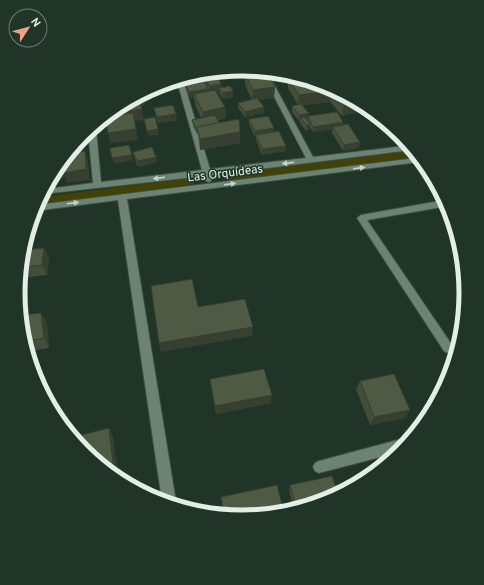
<svg xmlns="http://www.w3.org/2000/svg" width="484" height="585" viewBox="0 0 484 585" font-family="Overpass,sans-serif">
<style>
.green{fill:#424106}
.lines{fill:none;stroke-linecap:round;stroke-linejoin:round}
.street-casing{stroke:#3d4f43;stroke-width:2}
.street{fill:#6c8373;fill-rule:evenodd}
.wall{fill:#444d3b;fill-rule:evenodd}
.shaded-wall{fill:#373f30}
.building{fill:#4f5a45;stroke:#373f30}
.oneway{fill:#c5d4c9}
.labels{text-anchor:middle;stroke-width:3;stroke-linejoin:round;paint-order:stroke}
.street-label{font-size:12px;fill:#e3efe6;stroke:#203527}
.rim{fill:none;stroke:#e3efe6;stroke-width:5}
</style>
<rect width="100%" height="100%" fill="#203527"/>
<!-- green -->
<g class="green">
<polygon points="412,151 416,157 227,181 223,176 225,174"/>
<polygon points="190,178 194,179 195,182 193,184 36,205 42,197"/>
</g>
<g class="lines">
<defs>
<g id="street">
<polygon points="268,77 271,79 313,157 404,146 392,131 393,129 401,134 411,150 212,175 213,179 209,182 206,181 204,176 43,194 47,189 93,183 88,131 94,127 96,129 101,182 202,170 177,81 183,80 210,169 306,158 265,79"/>
<polygon points="416,158 419,162 127,199 176,502 175,503 162,501 118,200 35,211 36,205"/>
<polygon points="445,200 448,206 367,220 452,345 453,348 452,351 448,353 444,351 357,218 361,215"/>
<polygon points="405,438 408,439 400,452 319,473 315,471 313,467 315,463 319,461"/>
</g>
</defs>
<!-- street casing -->
<use href="#street" class="street-casing"/>
<!-- street -->
<use href="#street" class="street"/>
</g>
<!-- wall -->
<g class="wall">
<polygon points="242,68 246,69 246,74 274,98 258,100 264,107 264,113 245,117 238,108 238,103 252,100 245,85 245,75 228,77 226,72"/>
<path d="M217,73L218,78L221,88L233,97L223,99L219,93V90L216,91L225,107L226,118L217,120L219,123L240,143L200,150L198,133L197,134L193,126L192,120L201,118L195,105L194,97L189,98L186,89L185,84H186L185,80L199,77L200,82L204,81L202,77ZM204,81H205L209,91H208V89Z"/>
<polygon points="288,78 328,86 365,110 342,116 330,102 302,105 308,116 343,122 342,125 359,148 343,151 332,133 332,129 313,132 309,126 309,130 306,131 300,123 300,121 299,121 292,112 292,106 298,105 288,88"/>
<polygon points="154,108 177,120 158,123 155,113"/>
<polygon points="249,119 274,132 286,146 285,151 262,155 256,140 256,136 255,137 249,124"/>
<polygon points="133,152 157,162 138,167 134,157"/>
<polygon points="44,248 49,259 47,275 21,278 26,250"/>
<polygon points="22,315 47,323 49,348 30,351"/>
<polygon points="210,379 271,403 216,414 211,387"/>
<polygon points="360,381 405,418 370,425 356,389"/>
<polygon points="290,485 328,500 293,506 289,491"/>
</g>
<!-- shaded-wall -->
<g class="shaded-wall">
<polygon points="217,73 218,78 205,77 205,81 204,81 204,76"/>
<polygon points="199,79 200,84 188,86 187,81"/>
<polygon points="167,83 167,88 146,92 156,85"/>
<polygon points="221,84 221,90 219,88 219,90 209,92 209,86"/>
<polygon points="275,87 274,98 252,101 253,90"/>
<polygon points="208,89 208,95 194,94 194,97 189,98 189,92"/>
<polygon points="233,91 233,97 223,99 222,93"/>
<polygon points="332,91 330,102 298,106 299,95"/>
<polygon points="144,99 145,105 124,107 134,100"/>
<polygon points="353,103 365,110 342,116 344,105"/>
<polygon points="225,107 226,118 203,122 203,112"/>
<polygon points="264,107 264,113 245,117 245,112"/>
<polygon points="142,109 144,120 135,121 138,140 110,143 108,133 135,121 104,126 103,121 115,113"/>
<polygon points="309,113 308,118 308,116 307,119 302,120 301,118 300,121 299,121 299,115"/>
<polygon points="176,114 177,120 158,123 157,117"/>
<polygon points="343,122 342,128 333,127 332,129 313,132 313,127"/>
<polygon points="310,124 309,130 306,131 306,125"/>
<polygon points="274,128 274,133 256,135 256,136 255,137 255,131"/>
<polygon points="158,129 159,135 148,136 147,131"/>
<polygon points="240,132 240,143 200,150 200,139"/>
<polygon points="360,142 359,148 343,151 344,145"/>
<polygon points="77,144 79,163 76,152 75,147"/>
<polygon points="286,146 285,151 262,155 262,149"/>
<polygon points="85,151 88,162 90,180 67,183 65,177 54,179 63,166"/>
<polygon points="132,155 133,160 114,164 112,158"/>
<polygon points="156,157 157,162 138,167 137,161"/>
<polygon points="44,248 49,259 47,275 42,265"/>
<polygon points="41,313 47,323 49,348 44,338"/>
<polygon points="253,327 252,336 161,352 159,343"/>
<polygon points="272,395 271,403 216,414 215,406"/>
<polygon points="410,410 405,418 370,425 374,417"/>
<polygon points="109,428 113,436 118,474 114,471"/>
</g>
<!-- building -->
<g class="building">
<polygon points="242,68 246,70 228,71"/>
<polygon points="260,72 267,74 275,87 253,90 245,74"/>
<polygon points="217,75 221,84 209,86 205,77"/>
<polygon points="199,77 199,79 187,81 186,80"/>
<polygon points="288,78 328,86 332,91 299,95"/>
<polygon points="204,81 208,89 189,92 185,84"/>
<polygon points="230,86 233,91 222,93 219,88"/>
<polygon points="215,90 225,107 203,112 194,94"/>
<polygon points="334,90 353,103 344,105 332,91"/>
<polygon points="143,94 144,99 134,100"/>
<polygon points="257,98 264,107 245,112 238,103"/>
<polygon points="140,101 142,109 115,113 132,102"/>
<polygon points="301,104 309,113 299,115 292,106"/>
<polygon points="173,105 176,114 157,117 154,108"/>
<polygon points="337,112 343,122 313,127 308,116"/>
<polygon points="133,113 136,129 108,133 106,119 110,116"/>
<polygon points="215,115 219,123 197,127 197,128 196,128 192,120"/>
<polygon points="268,116 274,128 255,131 249,119"/>
<polygon points="155,117 158,129 147,131 144,119"/>
<polygon points="304,117 310,124 306,125 301,118"/>
<polygon points="239,119 240,132 200,139 197,127"/>
<polygon points="348,124 360,142 344,145 333,127"/>
<polygon points="279,131 286,146 262,149 256,135"/>
<polygon points="129,145 132,155 112,158 110,148"/>
<polygon points="75,147 76,152 85,151 86,169 63,173 62,166"/>
<polygon points="152,147 156,157 137,161 133,152"/>
<polygon points="44,248 42,265 23,267 26,250"/>
<polygon points="192,279 198,307 245,299 253,327 159,343 151,286"/>
<polygon points="41,313 44,338 28,341 22,315"/>
<polygon points="264,369 272,395 215,406 210,379"/>
<polygon points="394,374 410,410 374,417 360,381"/>
<polygon points="109,428 114,471 83,451 74,437"/>
<polygon points="332,476 338,493 328,500 296,506 290,485"/>
<polygon points="277,485 283,508 242,516 224,513 221,497"/>
</g>
<!-- one-way arrows -->
<defs><path id="oneway-solid" d="M-6-.8H1V-3.2L6.5 0L1 3.2V.8H-6Z"/></defs>
<g class="oneway">
<use href="#oneway-solid" transform="translate(288 163) rotate(173)"/>
<use href="#oneway-solid" transform="translate(359 168) rotate(-7)"/>
<use href="#oneway-solid" transform="translate(159 178) rotate(173)"/>
<use href="#oneway-solid" transform="translate(230 184) rotate(-7)"/>
<use href="#oneway-solid" transform="translate(73 203) rotate(-7)"/>
</g>
<g class="labels">
<!-- street labels -->
<g class="street-label">
<text transform="translate(225 173) rotate(-7)" y="4">Las Orquídeas</text>
</g>
</g>
<!-- crop -->
<path d="M0 0H484V585H0ZM25 293a217 217 0 1 1 434 0a217 217 0 1 1-434 0Z" fill="#203527" fill-rule="evenodd"/>
<path class="rim" d="M25 293a217 217 0 1 1 434 0a217 217 0 1 1-434 0Z"/>
<!-- north arrow -->
<g transform="translate(28 28) rotate(54)"><circle r="19" fill="#203527" stroke="#6e7f73"/>
<path d="M0-3L7 15L0 10L-7 15Z" fill="#f3a082"/>
<text y="-6" font-size="11" font-weight="bold" text-anchor="middle" fill="#e3efe6">N</text>
</g>
</svg>
